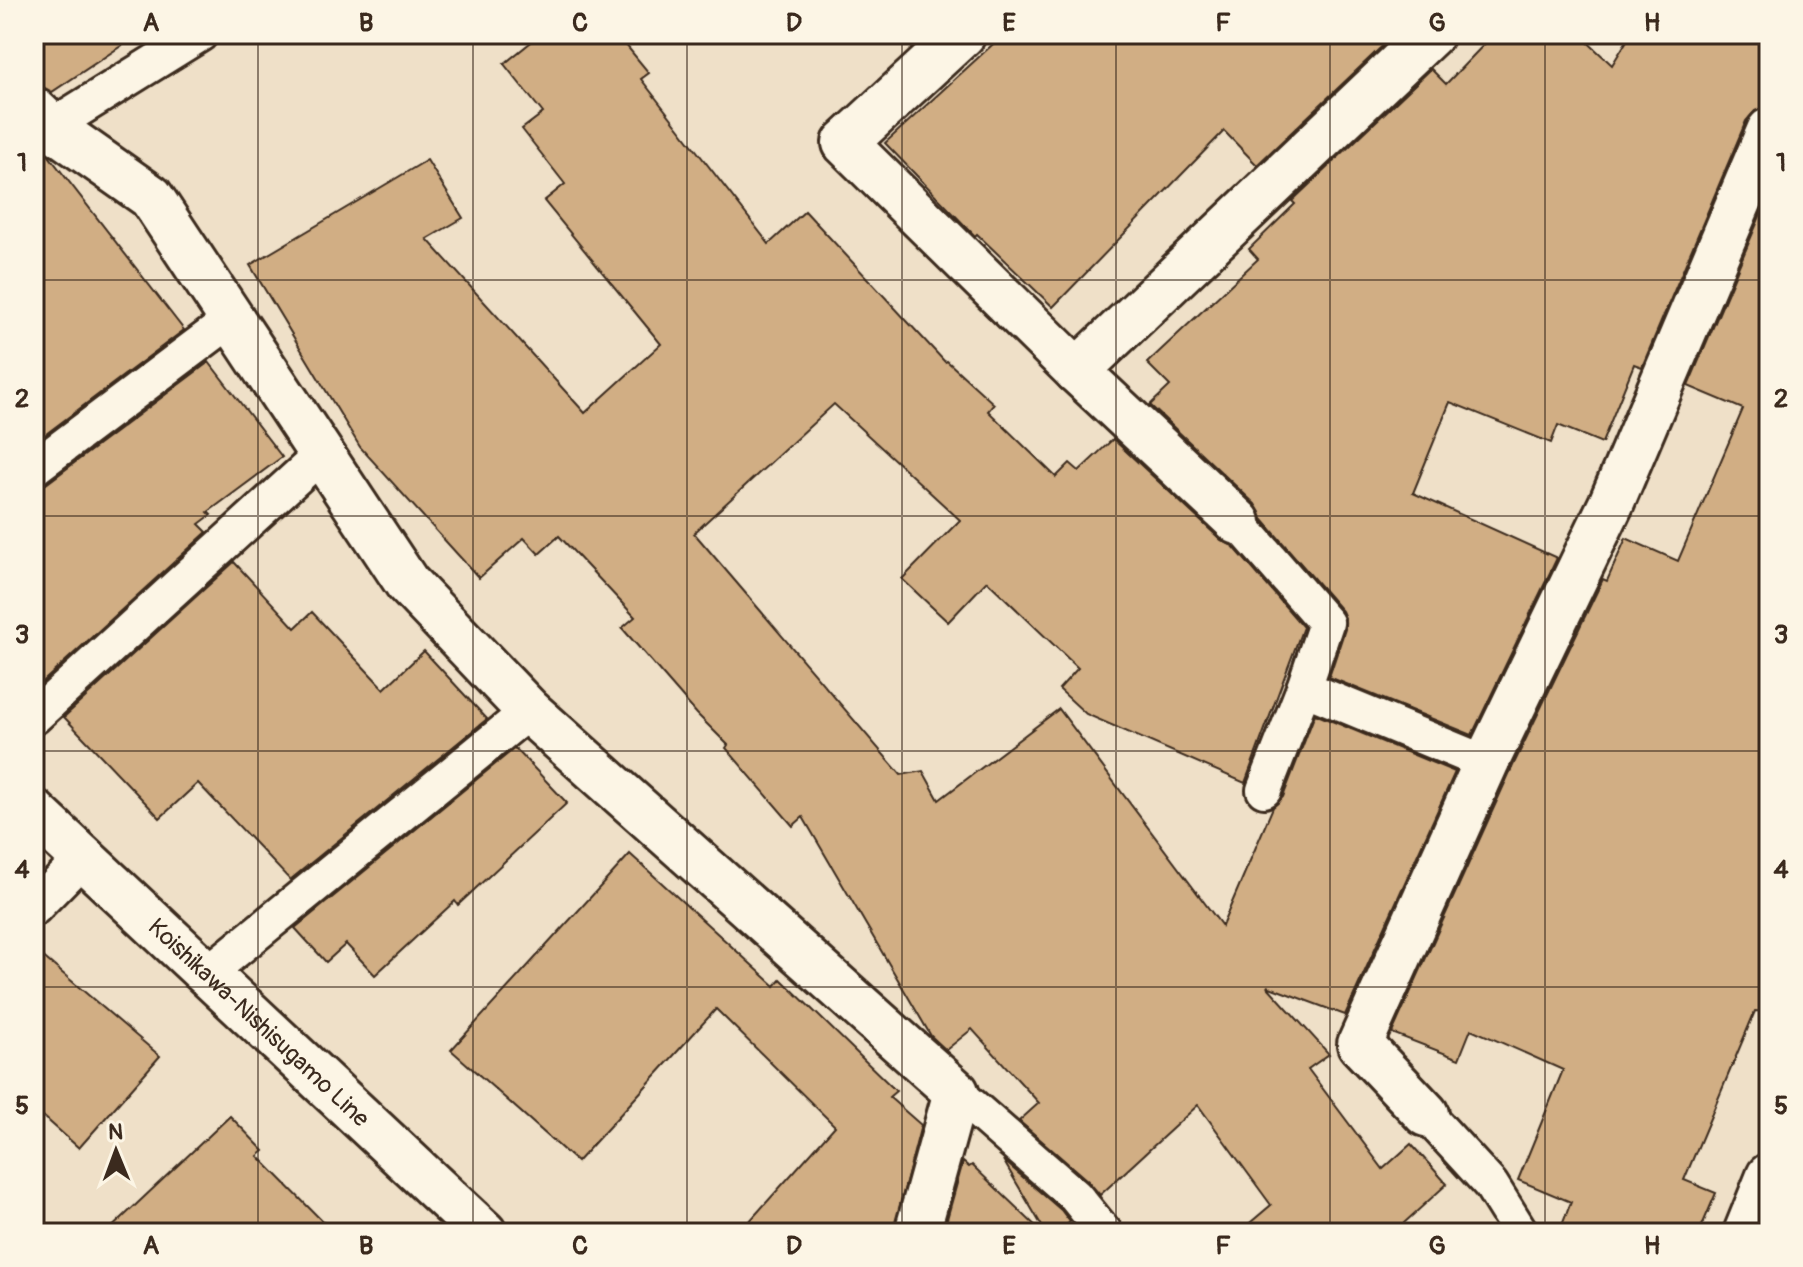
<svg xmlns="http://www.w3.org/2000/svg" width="1803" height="1267" viewBox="0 0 1803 1267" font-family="Pangolin,sans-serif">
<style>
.building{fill:#d1ae84;stroke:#3b2a1e;stroke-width:2}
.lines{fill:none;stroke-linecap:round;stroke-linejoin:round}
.service-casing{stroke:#3b2a1e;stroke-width:40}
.minor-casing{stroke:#3b2a1e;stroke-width:50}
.secondary-casing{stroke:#3b2a1e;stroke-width:50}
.service{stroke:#fcf5e5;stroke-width:34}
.minor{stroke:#fcf5e5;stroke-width:44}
.secondary{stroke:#fcf5e5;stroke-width:44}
.grid{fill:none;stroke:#3b2a1e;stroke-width:2;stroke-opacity:0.55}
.labels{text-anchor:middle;stroke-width:7;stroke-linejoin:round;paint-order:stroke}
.street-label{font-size:24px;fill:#3b2a1e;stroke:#fcf5e5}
.neatline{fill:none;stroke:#3b2a1e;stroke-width:3}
.grid-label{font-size:26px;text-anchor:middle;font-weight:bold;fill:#3b2a1e}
</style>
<rect width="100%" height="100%" fill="#efe0c8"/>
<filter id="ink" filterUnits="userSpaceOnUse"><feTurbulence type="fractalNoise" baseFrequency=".0125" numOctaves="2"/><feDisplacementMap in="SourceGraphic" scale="16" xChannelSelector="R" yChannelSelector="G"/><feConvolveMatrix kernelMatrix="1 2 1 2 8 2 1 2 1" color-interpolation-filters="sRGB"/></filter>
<g filter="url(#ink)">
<!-- building -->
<g class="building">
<polygon points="34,34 139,34 52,92 41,86 34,86"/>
<polygon points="541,34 617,34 649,73 641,79 769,244 805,211 945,362 947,361 994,404 988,411 1056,477 1070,463 1079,471 1113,439 1221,540 1233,546 1303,627 1245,783 1086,714 1059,689 1078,668 987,581 948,622 902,579 960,520 834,404 694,533 901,775 923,771 939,800 1059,709 1222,926 1273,807 1283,797 1315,714 1455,772 1345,1015 1267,986 1329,1054 1308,1069 1383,1169 1411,1144 1447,1184 1393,1233 1238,1233 1271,1205 1198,1105 1100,1195 1088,1181 1019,1121 1039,1103 972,1029 946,1050 931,1036 803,817 793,826 726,748 728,745 697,714 622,628 635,617 559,536 539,554 524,538 479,578 360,447 250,265 427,160 463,218 427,239 585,413 661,344 544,201 565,184 522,129 543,113 504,64"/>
<polygon points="1004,34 1395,34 1257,165 1224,131 1053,307 977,234 975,236 885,143"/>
<polygon points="1494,34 1579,34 1612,65 1631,34 1769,34 1769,107 1755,111 1746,121 1642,367 1634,364 1602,443 1558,425 1551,443 1450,402 1413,493 1557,558 1472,735 1329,677 1345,629 1345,618 1342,611 1262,519 1255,504 1150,405 1170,386 1147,363 1258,259 1249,249 1295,204 1292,201 1431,69 1446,84"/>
<polygon points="34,144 49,156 184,330 34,443"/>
<polygon points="1769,195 1769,1012 1755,1011 1684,1180 1716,1193 1699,1233 1559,1233 1571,1202 1518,1180 1563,1070 1471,1029 1459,1059 1392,1033 1509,774 1603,579 1607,581 1626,538 1678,561 1743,409 1688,386"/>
<polygon points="209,362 282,457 208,512 211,515 199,524 207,532 36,688 34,685 34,488 46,484"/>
<polygon points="234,562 295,628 312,612 384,689 424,651 487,719 290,880 198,783 160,818 64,717"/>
<polygon points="515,748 567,803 458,905 455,901 375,975 346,944 326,962 295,928"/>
<polygon points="630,854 775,986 781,979 896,1091 889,1097 921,1125 893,1233 739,1233 835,1126 716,1009 577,1162 451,1050"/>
<polygon points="34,949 160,1056 79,1148 34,1108"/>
<polygon points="230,1116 264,1151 258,1156 334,1233 106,1233"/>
<polygon points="1003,1160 1061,1210 1070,1222 1057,1233 1046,1233"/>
<polygon points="963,1162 969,1167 972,1165 1043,1233 943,1233"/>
</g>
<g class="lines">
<defs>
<g id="service">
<polyline points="53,128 68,116 200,34"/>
<polyline points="34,468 232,319"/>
<polyline points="1238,522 1326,623 1304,688 1486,763"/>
<polyline points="34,717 320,456"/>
<polyline points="1264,790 1304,688"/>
<polyline points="34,908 83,858"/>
<polyline points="208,973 529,711"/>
<polyline points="956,1092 1075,1196 1105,1233"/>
<polyline points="1426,1114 1491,1185 1521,1233"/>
</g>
<g id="minor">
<polyline points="963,34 845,143 1077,371 1238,522"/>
<polyline points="34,110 53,128 151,197 407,583 529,711 956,1092 917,1233"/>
<polyline points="1077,371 1431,34"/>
<polyline points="1426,1114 1360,1044 1486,763 1611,504 1769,131"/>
<polyline points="1746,1233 1769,1176"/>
</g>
<g id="secondary">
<path id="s1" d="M34,812L484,1233"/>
</g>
</defs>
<!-- service casing -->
<use href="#service" class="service-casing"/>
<!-- minor casing -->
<use href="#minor" class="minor-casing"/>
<!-- secondary casing -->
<use href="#secondary" class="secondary-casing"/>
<!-- service -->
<use href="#service" class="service"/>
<!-- minor -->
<use href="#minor" class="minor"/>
<!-- secondary -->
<use href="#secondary" class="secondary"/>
</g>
</g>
<!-- grid -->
<path class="grid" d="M258,34V1233M473,34V1233M687,34V1233M902,34V1233M1116,34V1233M1330,34V1233M1545,34V1233M34,280H1769M34,516H1769M34,751H1769M34,987H1769"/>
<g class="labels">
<!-- street labels -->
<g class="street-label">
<text dy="8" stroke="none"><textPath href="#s1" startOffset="308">Koishikawa-Nishisugamo Line</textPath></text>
</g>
</g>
<!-- margin -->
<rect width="1803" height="1267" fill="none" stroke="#fcf5e5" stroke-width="88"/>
<!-- north arrow -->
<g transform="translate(116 1151) rotate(359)" stroke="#fcf5e5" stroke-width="6" paint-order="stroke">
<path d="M0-6L14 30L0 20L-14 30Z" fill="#3b2a1e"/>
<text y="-12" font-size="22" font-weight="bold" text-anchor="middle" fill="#3b2a1e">N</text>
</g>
<rect x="44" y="44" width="1715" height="1179" class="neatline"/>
<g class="grid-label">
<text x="151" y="31">A</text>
<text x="366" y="31">B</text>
<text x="580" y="31">C</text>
<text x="794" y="31">D</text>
<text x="1009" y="31">E</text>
<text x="1223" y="31">F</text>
<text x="1437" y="31">G</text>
<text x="1652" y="31">H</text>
<text x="22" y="171">1</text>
<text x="1781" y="171">1</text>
<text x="22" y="407">2</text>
<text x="1781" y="407">2</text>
<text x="22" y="643">3</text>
<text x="1781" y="643">3</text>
<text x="22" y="878">4</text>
<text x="1781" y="878">4</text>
<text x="22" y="1114">5</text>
<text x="1781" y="1114">5</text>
<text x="151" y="1254">A</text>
<text x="366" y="1254">B</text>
<text x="580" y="1254">C</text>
<text x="794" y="1254">D</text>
<text x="1009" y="1254">E</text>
<text x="1223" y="1254">F</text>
<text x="1437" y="1254">G</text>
<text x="1652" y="1254">H</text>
</g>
</svg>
